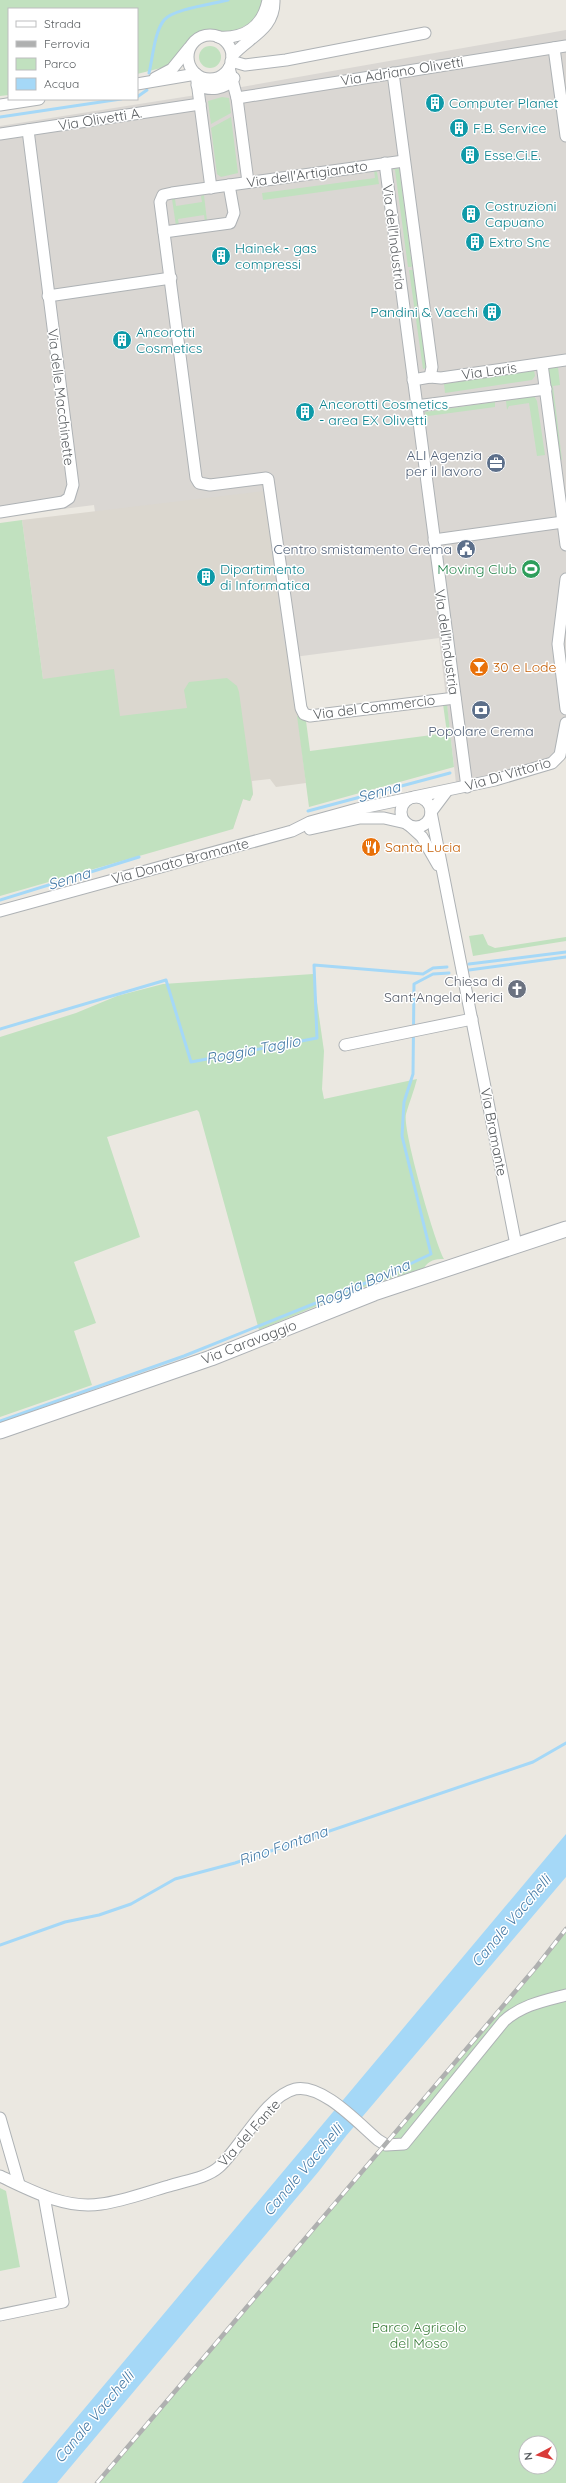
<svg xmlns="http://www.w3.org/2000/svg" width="566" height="2483" viewBox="0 0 566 2483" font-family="Quicksand,sans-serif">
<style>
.industrial{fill:#dad7d3}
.education{fill:#dbd7cf}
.green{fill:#c1e1bf;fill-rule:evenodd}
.water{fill:#a5d8f7}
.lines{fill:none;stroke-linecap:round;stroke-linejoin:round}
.stream{stroke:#a5d8f7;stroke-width:3}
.street-casing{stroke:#aeb2b5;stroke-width:13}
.secondary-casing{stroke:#adb1b5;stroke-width:17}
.street{stroke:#fff;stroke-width:11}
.secondary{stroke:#fff;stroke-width:15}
.rail-casing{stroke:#afb0b0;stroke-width:4.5}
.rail{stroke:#fff;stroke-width:3;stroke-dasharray:9;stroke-linecap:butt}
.labels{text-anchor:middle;stroke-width:3;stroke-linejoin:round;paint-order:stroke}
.street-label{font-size:14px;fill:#595d60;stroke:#fff}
.culture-label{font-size:14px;fill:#0d838f;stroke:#fff;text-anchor:start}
.service-label{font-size:14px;fill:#4e5e75;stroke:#fff;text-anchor:end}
.leisure-label{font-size:14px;fill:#27864d;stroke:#fff;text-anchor:end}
.food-label{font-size:14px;fill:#c56008;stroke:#fff;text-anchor:start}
.worship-label{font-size:14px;fill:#5b616d;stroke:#fff;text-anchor:end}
.park-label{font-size:14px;fill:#3c7e3b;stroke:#fff}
.water-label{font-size:15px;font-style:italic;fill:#457aa6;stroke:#fff}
</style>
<rect width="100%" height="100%" fill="#ebe8e1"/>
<!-- industrial -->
<polygon class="industrial" points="566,30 566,755 456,783 439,638 119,680 94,505 0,517 0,126 190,96"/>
<!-- education -->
<polygon class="education" points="264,491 284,645 289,645 306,783 276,787 270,779 252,781 253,794 250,801 243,799 233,829 43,679 22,520"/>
<!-- green -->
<g class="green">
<polygon points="0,0 263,0 262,8 252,22 233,32 203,32 193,37 169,66 137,74 137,9 9,9 9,95 0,96"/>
<circle cx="210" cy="57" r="11"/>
<polygon points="222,97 229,98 231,113 211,124 208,101"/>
<polygon points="231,117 238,173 221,177 217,174 211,128"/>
<polygon points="399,168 412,266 411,267 408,267 395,170 392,170"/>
<polygon points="374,170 377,172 379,184 263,200 262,193 375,178"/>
<polygon points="204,195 207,221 205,222 204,215 178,219 179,225 176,226 172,199 175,199 176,206 202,202 201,196"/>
<polygon points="409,270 413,270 426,368 423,369"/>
<polygon points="558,367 560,385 553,386 562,460 560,460 548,368"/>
<polygon points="534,370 535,376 532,380 445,393 444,384"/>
<polygon points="534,396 537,401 545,455 537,456 529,403 509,406 507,410 506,401"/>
<polygon points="495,402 495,407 428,416 428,422 426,422 425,412"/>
<polygon points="22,520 43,679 114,669 120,716 187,708 184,690 189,682 227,678 237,686 239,692 253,794 250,801 243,799 233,829 0,896 0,523"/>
<polygon points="443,704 447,704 454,767 309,807 297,716 306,721 310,751 447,733"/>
<polygon points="483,934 488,945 495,948 566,937 566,941 473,956 469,936"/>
<path d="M313,974L324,1051L322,1089L324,1099L417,1079C414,1091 409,1103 406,1114C402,1129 435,1243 444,1259C435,1259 429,1260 424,1268L358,1289L259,1330L199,1112L197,1110L107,1137L140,1237L74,1262L96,1323L74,1331L92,1385L0,1417V1037L76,1013L117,996L163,984Z"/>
<path d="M566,1932V2483H98ZM526,2443H550V2467H526Z"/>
<polygon points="0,2188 6,2191 20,2267 0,2271"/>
</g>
<!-- water -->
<polygon class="water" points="566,1834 566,1877 346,2136 319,2171 57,2483 22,2483"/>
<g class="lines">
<!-- stream -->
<g class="stream">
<path d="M149,73C153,57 154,33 164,20C173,9 213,4 228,0"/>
<polyline points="137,97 147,90"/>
<polyline points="0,117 121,99"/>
<polyline points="308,811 450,773"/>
<polyline points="0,900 139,857"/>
<polyline points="469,964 566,952"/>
<polyline points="469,970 566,957"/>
<polyline points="0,1029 166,980 191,1062 317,1038 314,965 423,974 433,968 447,967"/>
<polyline points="0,1421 184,1356 395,1271 431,1254 402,1136 404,1102 413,1074 414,984 433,974 449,973"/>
<polyline points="0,1945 65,1922 99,1915 131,1904 175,1879 235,1863 533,1762 566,1743"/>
</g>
<defs>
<g id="street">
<circle cx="210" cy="57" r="22"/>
<path d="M218,37C245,39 263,26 268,0"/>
<polyline points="554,48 566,136"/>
<path d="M232,56C248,37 275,30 274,0"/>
<polyline points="231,61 245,65 286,60 425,33"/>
<polyline points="229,68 237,98 248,182"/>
<polyline points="393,73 432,367 430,377"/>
<polyline points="155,78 172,69 189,48"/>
<polyline points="137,84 196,74 211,188"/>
<path d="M197,85C210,91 224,90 234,78"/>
<polyline points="237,98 566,46"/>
<polyline points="0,105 39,99"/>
<polyline points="0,134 200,104"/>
<polyline points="404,161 172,193 163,195 160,202 196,478 199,483 210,485 266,478 268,479 301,708 304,714 310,716 455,698"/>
<polyline points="385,163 467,787"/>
<polyline points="164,232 230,223 234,213 229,185"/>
<polyline points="48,296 171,278"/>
<polyline points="542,364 566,545"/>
<polyline points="413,380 430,377 441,378 566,360"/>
<polyline points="416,406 546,389"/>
<polyline points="0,512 63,502 69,498 73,485 28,130"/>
<polyline points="434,540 563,522"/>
<polyline points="566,579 558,644 566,709"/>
<polyline points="446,792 431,812 516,1245"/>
<polyline points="414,797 495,780 552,763 560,755 566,723"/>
<circle cx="416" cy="812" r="15"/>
<polyline points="410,826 422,837 438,865"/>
<polyline points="310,829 360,818 384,818 406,823"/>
<polyline points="0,911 292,831 310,822 357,809 410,798"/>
<polyline points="345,1045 472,1019"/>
<polyline points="0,2118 19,2184"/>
<path d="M0,2176C30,2190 66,2210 101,2204C124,2201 147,2192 169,2186C184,2181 207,2178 219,2167C241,2147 266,2096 295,2089C322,2083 359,2124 378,2140L386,2145L404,2144L504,2021C522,2005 543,2001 566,1995"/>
<polyline points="0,2315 63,2302 44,2196"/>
</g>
<polyline id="secondary" points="0,1431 211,1358 374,1293 566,1229"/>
</defs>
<!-- street casing -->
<use href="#street" class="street-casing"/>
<!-- secondary casing -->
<use href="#secondary" class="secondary-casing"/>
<!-- street -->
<use href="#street" class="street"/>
<!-- secondary -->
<use href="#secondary" class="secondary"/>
<defs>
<polyline id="rail" points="97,2483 537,1966 566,1929"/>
</defs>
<!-- rail casing -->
<use href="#rail" class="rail-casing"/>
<!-- rail -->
<use href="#rail" class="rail"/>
</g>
<!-- icons -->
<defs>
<symbol id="building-disc" viewBox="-11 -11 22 22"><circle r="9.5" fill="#0f9aa8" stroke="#fff"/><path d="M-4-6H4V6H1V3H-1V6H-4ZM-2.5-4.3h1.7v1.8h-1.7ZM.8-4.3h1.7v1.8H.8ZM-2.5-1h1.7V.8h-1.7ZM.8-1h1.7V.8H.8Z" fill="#fff"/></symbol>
<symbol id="office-disc" viewBox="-11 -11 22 22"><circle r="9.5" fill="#5c6f8a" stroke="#fff"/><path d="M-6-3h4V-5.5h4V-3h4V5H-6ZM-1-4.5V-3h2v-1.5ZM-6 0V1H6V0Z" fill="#fff"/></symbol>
<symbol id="civic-disc" viewBox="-11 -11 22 22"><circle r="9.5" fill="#5c6f8a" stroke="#fff"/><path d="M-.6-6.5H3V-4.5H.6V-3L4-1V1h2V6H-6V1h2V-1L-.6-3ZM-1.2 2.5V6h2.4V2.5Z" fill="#fff"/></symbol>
<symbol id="stadium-disc" viewBox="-11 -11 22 22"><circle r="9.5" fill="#2e9e5b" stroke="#fff"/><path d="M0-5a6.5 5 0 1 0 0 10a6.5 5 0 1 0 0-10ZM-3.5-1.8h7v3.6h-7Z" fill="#fff"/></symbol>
<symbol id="bar-disc" viewBox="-11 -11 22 22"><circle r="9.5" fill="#e8710a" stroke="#fff"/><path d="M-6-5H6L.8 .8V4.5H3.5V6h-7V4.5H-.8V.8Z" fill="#fff"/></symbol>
<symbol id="bank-disc" viewBox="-11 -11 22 22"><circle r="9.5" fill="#5c6f8a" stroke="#fff"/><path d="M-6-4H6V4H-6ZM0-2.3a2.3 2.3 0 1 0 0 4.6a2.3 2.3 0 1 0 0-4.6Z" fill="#fff"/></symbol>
<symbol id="restaurant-disc" viewBox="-11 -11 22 22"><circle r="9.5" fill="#e8710a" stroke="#fff"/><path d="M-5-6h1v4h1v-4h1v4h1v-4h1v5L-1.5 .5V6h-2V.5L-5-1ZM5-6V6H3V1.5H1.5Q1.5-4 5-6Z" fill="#fff"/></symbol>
<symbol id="church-disc" viewBox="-11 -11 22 22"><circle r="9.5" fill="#6b7280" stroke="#fff"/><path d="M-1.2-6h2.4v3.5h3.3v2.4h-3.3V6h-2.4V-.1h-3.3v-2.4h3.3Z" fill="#fff"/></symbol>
</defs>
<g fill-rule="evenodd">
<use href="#building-disc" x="424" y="92" width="22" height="22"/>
<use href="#building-disc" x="448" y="117" width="22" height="22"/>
<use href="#building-disc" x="459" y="144" width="22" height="22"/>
<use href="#building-disc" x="460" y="203" width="22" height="22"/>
<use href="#building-disc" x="464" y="231" width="22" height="22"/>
<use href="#building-disc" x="210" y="245" width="22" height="22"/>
<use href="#building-disc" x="481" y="301" width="22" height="22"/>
<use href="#building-disc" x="111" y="329" width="22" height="22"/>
<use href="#building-disc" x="294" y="401" width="22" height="22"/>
<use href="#office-disc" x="485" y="452" width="22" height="22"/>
<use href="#civic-disc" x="455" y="538" width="22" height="22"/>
<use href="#stadium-disc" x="520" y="558" width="22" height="22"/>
<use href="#building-disc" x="195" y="566" width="22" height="22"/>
<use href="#bar-disc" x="468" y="656" width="22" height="22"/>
<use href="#bank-disc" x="470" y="699" width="22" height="22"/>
<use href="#restaurant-disc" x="360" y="836" width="22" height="22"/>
<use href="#church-disc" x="506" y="978" width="22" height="22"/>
</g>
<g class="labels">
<!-- street labels -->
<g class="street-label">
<text transform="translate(402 71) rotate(-9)" y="5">Via Adriano Olivetti</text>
<text transform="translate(100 119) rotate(-9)" y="5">Via Olivetti A.</text>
<text transform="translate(307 174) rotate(-8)" y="5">Via dell'Artigianato</text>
<text transform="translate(394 237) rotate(83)" y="5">Via dell'Industria</text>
<text transform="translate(489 371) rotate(-8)" y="5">Via Laris</text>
<text transform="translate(61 397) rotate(83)" y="5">Via delle Macchinette</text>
<text transform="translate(447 642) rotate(82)" y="5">Via dell'Industria</text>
<text transform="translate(374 707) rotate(-7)" y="5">Via del Commercio</text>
<text transform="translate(508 774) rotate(-16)" y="5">Via Di Vittorio</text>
<text transform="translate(180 861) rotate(-15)" y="5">Via Donato Bramante</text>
<text transform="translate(494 1132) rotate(79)" y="5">Via Bramante</text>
<text transform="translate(249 1342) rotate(-21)" y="5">Via Caravaggio</text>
<text transform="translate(249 2133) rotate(-48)" y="5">Via del Fante</text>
</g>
<!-- culture labels -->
<g class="culture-label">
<text x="449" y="108">Computer Planet</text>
<text x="473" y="133">F.B. Service</text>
<text x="484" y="160">Esse.Ci.E.</text>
<text x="485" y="211">Costruzioni<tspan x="485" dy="16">Capuano</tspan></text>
<text x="489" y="247">Extro Snc</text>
<text x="235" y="253">Hainek - gas<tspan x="235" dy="16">compressi</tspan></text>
<text x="478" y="317" text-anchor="end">Pandini &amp; Vacchi</text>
<text x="136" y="337">Ancorotti<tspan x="136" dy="16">Cosmetics</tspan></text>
<text x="319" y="409">Ancorotti Cosmetics<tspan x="319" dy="16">- area EX Olivetti</tspan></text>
<text x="220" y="574">Dipartimento<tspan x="220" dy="16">di Informatica</tspan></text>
</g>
<!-- service labels -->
<g class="service-label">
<text x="482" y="460">ALI Agenzia<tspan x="482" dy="16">per il lavoro</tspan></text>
<text x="452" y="554">Centro smistamento Crema</text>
<text x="481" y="736" text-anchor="middle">Popolare Crema</text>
</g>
<!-- leisure labels -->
<g class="leisure-label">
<text x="517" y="574">Moving Club</text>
</g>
<!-- food labels -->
<g class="food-label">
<text x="493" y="672">30 e Lode</text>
<text x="385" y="852">Santa Lucia</text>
</g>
<!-- worship labels -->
<g class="worship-label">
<text x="503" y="986">Chiesa di<tspan x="503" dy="16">Sant'Angela Merici</tspan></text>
</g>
<!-- park labels -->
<g class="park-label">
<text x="419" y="2332">Parco Agricolo<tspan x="419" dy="16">del Moso</tspan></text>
</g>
<!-- water labels -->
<g class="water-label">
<text transform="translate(379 792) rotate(-15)" y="5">Senna</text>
<text transform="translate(69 879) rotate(-17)" y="5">Senna</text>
<text transform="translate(253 1050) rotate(-11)" y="5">Roggia Taglio</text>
<text transform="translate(362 1284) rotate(-23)" y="5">Roggia Bovina</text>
<text transform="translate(283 1846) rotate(-19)" y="5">Rino Fontana</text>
<text transform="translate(511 1921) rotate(-50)" y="5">Canale Vacchelli</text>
<text transform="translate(303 2170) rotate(-50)" y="5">Canale Vacchelli</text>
<text transform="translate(94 2417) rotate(-50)" y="5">Canale Vacchelli</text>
</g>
</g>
<!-- legend -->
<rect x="8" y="8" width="130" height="92" fill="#ffffff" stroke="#bdbebf"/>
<rect x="16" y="21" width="20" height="6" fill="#ffffff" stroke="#bdbebf"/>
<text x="44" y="28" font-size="12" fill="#595d60">Strada</text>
<rect x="16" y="41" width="20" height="6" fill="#afb0b0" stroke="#bdbebf"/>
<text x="44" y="48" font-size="12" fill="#595d60">Ferrovia</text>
<rect x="16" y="58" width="20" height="12" fill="#c1e1bf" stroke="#bdbebf"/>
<text x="44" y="68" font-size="12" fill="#595d60">Parco</text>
<rect x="16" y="78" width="20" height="12" fill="#a5d8f7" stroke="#bdbebf"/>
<text x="44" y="88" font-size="12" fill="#595d60">Acqua</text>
<!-- north arrow -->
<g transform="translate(538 2455) rotate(263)"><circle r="19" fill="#ffffff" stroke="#bdbebf"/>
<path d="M0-3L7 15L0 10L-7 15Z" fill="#d93b39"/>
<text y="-6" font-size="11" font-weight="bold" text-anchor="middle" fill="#595d60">N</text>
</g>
</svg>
